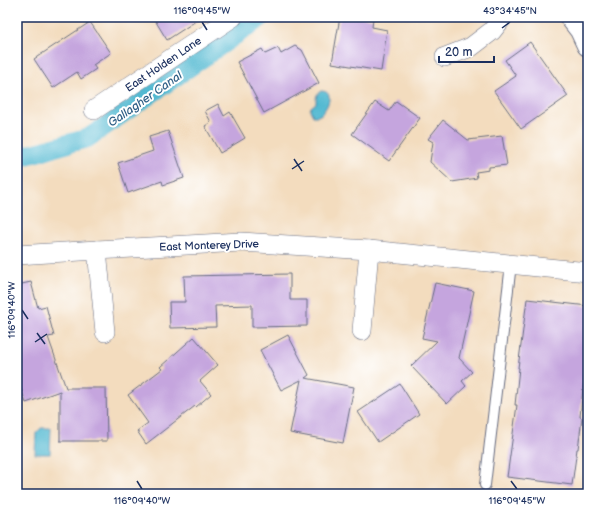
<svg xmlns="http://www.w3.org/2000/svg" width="605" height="511" viewBox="0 0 605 511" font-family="'Balsamiq Sans',sans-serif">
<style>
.water{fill:#53b9d1;stroke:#377498}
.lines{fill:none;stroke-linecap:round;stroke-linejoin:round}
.canal{stroke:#53b9d1;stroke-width:19}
.building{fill:#c5a5de}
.service-casing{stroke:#676c80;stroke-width:12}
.minor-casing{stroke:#676c80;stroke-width:20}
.tertiary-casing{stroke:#676c80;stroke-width:24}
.service{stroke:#fff;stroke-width:10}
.minor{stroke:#fff;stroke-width:19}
.tertiary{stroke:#fff;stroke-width:22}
.ticks{fill:none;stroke:#1b2f5e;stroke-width:1.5}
.labels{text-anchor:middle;stroke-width:4;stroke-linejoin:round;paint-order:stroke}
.street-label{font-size:11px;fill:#1b2f5e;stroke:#fff}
.water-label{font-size:12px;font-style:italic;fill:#2f5f86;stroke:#fff}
.neatline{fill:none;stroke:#1b2f5e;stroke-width:1.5}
.ticks-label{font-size:10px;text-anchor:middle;fill:#1b2f5e}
</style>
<rect width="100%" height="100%" fill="#fff"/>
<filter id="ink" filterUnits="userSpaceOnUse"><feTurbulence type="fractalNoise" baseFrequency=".025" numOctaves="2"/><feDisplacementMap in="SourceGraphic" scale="8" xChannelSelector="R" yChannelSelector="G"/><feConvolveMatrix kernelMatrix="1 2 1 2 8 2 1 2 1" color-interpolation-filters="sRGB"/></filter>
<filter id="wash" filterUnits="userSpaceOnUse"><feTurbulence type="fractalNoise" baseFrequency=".012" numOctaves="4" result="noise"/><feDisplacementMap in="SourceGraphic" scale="16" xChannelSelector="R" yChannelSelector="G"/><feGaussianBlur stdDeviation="0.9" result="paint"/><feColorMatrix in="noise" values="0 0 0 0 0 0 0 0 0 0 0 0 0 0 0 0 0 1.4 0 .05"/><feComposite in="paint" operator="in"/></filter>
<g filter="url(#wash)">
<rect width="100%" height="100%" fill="#f3dcbe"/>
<!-- water -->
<g class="water">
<path d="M321,91C334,91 329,105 323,112C322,114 320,115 318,116H313L310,110L311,107L316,103C316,97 316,94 321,91Z"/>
<polygon points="41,428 51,428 50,454 35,454 36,433"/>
</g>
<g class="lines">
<!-- canal -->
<polyline class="canal" points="17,158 88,138 262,17"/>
</g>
<g id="blocks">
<!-- building -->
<g class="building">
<polygon points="153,17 202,17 167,40"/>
<polygon points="340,17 359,17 373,19 372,27 387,30 381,71 332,63"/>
<polygon points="90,22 111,53 93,65 96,69 81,79 77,72 53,88 34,59"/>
<polygon points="530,42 568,96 521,129 494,91 516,76 505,60"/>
<polygon points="295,46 302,50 319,83 264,113 237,62 262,49 265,54 278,48 281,54"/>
<polygon points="396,101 420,118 389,161 352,134 375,102 389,111"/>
<polygon points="218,104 224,116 230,112 245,138 220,153 205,126 211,122 205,111"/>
<polygon points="443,120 468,140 502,136 507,165 489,167 489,170 476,172 477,178 452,182 430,162 433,142 428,139"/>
<polygon points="168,131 184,178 163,185 162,181 128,193 118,163 153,151 149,137"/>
<polygon points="290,274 290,300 307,300 307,326 252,327 252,305 215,306 216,327 170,328 169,302 185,302 184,276"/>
<polygon points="31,282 38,308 46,306 54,336 48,337 66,388 106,388 107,441 60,441 60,391 26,403 17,377 17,285"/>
<polygon points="435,283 474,291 459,358 472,372 462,381 466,386 447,404 411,366 437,341 422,338"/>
<polygon points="527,299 588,306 588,340 580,417 582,418 578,449 577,449 572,485 507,477 517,405 515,405 519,368 518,368"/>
<polygon points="288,335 309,375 305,378 354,387 343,443 290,433 301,380 281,390 260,350"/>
<polygon points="194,337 218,365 200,381 211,394 196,407 195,406 146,444 137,431 148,423 128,395 162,369 160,367"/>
<polygon points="400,384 419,414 378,442 358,412"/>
</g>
</g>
</g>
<g filter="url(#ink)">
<use href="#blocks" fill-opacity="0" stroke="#676c80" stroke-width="1"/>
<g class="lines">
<defs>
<polyline id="service" points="485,485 511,264"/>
<g id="minor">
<polyline points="445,57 471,47 492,31 503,17"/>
<polyline points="94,110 233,17"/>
<polyline points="97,250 105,332"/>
<polyline points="17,255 97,250 241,242 369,250 588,272"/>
<polyline points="362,331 369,250"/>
</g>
<polyline id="tertiary" points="571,17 581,30 588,45"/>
</defs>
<!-- service casing -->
<use href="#service" class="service-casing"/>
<!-- minor casing -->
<use href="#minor" class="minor-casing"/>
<!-- tertiary casing -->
<use href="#tertiary" class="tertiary-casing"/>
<!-- service -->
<use href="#service" class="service"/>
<!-- minor -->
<use href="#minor" class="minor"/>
<!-- tertiary -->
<use href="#tertiary" class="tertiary"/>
</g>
</g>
<!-- ticks -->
<path class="ticks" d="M202,22L207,30M502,28L510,22M294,159L302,171M292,169L304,161M22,310L28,319M37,333L45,344M35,342L47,334M137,481L142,489M511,481L517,489"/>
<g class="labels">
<!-- street labels -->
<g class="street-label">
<text transform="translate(163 64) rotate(-34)" y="4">East Holden Lane</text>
<text transform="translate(209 245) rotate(-2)" y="4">East Monterey Drive</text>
</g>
<!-- water labels -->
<g class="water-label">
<text transform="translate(145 99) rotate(-35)" y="4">Gallagher Canal</text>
</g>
</g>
<!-- margin -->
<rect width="605" height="511" fill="none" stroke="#fff" stroke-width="44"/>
<!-- scale -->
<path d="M439 56v6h55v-6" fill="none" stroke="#1b2f5e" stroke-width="2"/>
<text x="445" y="56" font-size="12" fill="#1b2f5e" stroke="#ffffff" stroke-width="3" paint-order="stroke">20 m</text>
<rect x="22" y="22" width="561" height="467" class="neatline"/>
<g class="ticks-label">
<text x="202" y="14">116°09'45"W</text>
<text x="510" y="14">43°34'45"N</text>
<text transform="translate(11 310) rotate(-90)" y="4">116°09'40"W</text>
<text x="142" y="504">116°09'40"W</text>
<text x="517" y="504">116°09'45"W</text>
</g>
</svg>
